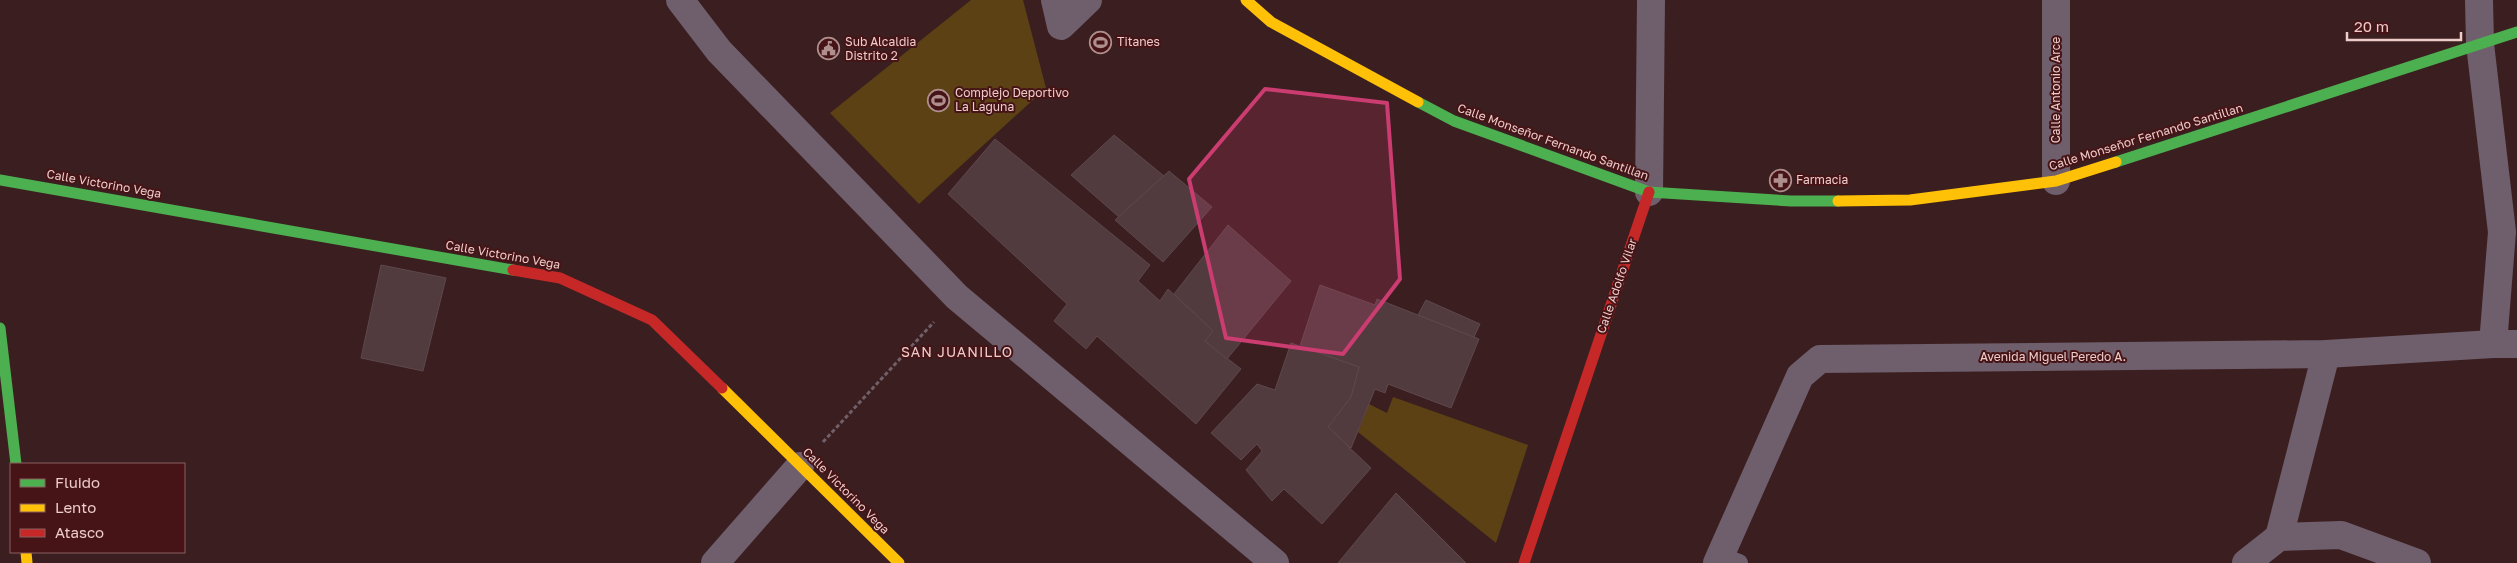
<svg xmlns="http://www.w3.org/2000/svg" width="2517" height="563" viewBox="0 0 2517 563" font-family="'Golos Text',sans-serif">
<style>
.grass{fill:#5b4113}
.building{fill:#523b3e;stroke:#5e484b}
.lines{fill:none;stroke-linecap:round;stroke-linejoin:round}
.path{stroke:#716069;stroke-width:3;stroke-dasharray:4 2.5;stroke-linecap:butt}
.lane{stroke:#6f5e6c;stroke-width:18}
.street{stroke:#6f5e6c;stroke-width:28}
.fast{stroke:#4caf50;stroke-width:11}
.slow{stroke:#ffc107;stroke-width:11}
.jam{stroke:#c62828;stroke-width:11}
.marked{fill:#cb3c71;fill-opacity:0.2;stroke:#cb3c71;stroke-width:4;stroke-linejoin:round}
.labels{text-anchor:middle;stroke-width:4;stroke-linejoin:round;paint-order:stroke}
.poi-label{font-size:12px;fill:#edccca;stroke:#461416;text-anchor:start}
.street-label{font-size:12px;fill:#edccca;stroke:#461416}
.neighbourhood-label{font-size:14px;letter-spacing:1px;fill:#edccca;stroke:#461416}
</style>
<rect width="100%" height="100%" fill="#3b1f20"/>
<!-- grass -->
<g class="grass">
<polygon points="971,0 1023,0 1046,88 919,204 830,113"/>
<polygon points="1393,397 1528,445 1496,543 1358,432 1369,404 1387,413"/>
</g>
<!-- building -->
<g class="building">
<polygon points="1114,135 1164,176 1119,217 1071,175"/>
<polygon points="995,139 1150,265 1138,281 1160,301 1168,289 1213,331 1205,341 1241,369 1196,424 1097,336 1086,349 1054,321 1067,304 948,194"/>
<polygon points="1169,171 1212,207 1163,262 1115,220"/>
<polygon points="1228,225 1291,281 1227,359 1205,341 1213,331 1174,294"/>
<polygon points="381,265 446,278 423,371 361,358"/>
<polygon points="1320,285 1375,305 1377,299 1479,339 1451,408 1388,384 1385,393 1375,389 1351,448 1328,427 1351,397 1359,367 1300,346"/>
<polygon points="1426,300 1480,324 1474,337 1418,315"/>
<polygon points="1291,343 1359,367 1351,397 1328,427 1371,468 1322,524 1284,489 1272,501 1246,470 1262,451 1257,444 1241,460 1211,433 1257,384 1275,390"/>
<polygon points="1396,493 1466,563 1338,563"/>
</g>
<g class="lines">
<!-- path -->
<polyline class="path" points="823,442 934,322"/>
<!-- lane -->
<polyline class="lane" points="1720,556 1739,563"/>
<!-- street -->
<g class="street">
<polyline points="680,0 719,51 957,297 1275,563"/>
<polyline points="1055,0 1061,26 1088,0"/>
<polyline points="2056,0 2056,181"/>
<polyline points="2479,0 2480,44 2502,232 2493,344"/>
<polyline points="1649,192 1651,0"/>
<polyline points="2279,537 2326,354"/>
<polyline points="715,563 800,466"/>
<polyline points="1717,563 1800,376 1820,359 2326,354 2493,344 2517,344"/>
<polyline points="2246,563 2279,537 2341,535 2417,563"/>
</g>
<!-- fast -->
<g class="fast">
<polyline points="1418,102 1454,121 1649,192 1791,201 1838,201"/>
<polyline points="2116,162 2517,32"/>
<polyline points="0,180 513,270"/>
<polyline points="0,328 16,464"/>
</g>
<!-- slow -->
<g class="slow">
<polyline points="1246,0 1271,22 1418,102"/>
<polyline points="1838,201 1910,200 2056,181 2116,162"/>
<polyline points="722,388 899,563"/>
<polyline points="26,552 27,563"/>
</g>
<!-- jam -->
<g class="jam">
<polyline points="513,270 560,278 652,320 722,388"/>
<polyline points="1524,563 1649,192"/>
</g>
</g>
<!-- marked area -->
<path class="marked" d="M1265,89L1387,103L1400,279L1343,354L1226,338L1189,179Z"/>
<!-- icons -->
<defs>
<symbol id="stadium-ring" viewBox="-11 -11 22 22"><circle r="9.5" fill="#461416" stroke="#af8f8e" stroke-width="1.5"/><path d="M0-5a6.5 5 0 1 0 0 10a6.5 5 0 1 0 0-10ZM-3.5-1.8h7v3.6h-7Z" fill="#af8f8e"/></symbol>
<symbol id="civic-ring" viewBox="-11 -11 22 22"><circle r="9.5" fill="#461416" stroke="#af8f8e" stroke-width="1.5"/><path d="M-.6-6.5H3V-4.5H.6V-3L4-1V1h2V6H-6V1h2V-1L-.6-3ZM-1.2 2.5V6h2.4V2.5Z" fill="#af8f8e"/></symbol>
<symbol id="pharmacy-ring" viewBox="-11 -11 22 22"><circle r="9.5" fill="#461416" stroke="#af8f8e" stroke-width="1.5"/><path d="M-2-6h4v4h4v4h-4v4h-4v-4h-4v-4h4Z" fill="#af8f8e"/></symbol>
</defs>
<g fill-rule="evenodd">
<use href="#stadium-ring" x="1088" y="30" width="25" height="25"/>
<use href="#civic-ring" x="816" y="36" width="25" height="25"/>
<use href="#stadium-ring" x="926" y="88" width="25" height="25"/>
<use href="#pharmacy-ring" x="1768" y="168" width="25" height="25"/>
</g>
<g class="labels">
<!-- poi labels -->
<g class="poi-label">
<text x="845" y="46">Sub Alcaldia<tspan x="845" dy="14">Distrito 2</tspan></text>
<text x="1117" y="46">Titanes</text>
<text x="955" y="97">Complejo Deportivo<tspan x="955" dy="14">La Laguna</tspan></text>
<text x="1796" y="184">Farmacia</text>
</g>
<!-- street labels -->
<g class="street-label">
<text transform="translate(2056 90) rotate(-90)" y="4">Calle Antonio Arce</text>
<text transform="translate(2146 137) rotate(-17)" y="4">Calle Monseñor Fernando Santillan</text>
<text transform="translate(1553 142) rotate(20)" y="4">Calle Monseñor Fernando Santillan</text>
<text transform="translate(104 184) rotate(10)" y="4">Calle Victorino Vega</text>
<text transform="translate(503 255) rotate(10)" y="4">Calle Victorino Vega</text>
<text transform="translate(1617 286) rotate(-71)" y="4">Calle Adolfo Vilar</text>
<text x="2053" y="361">Avenida Miguel Peredo A.</text>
<text transform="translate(846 491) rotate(45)" y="4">Calle Victorino Vega</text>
</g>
<!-- neighbourhood labels -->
<g class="neighbourhood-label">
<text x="957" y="357">SAN JUANILLO</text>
</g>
</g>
<!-- legend -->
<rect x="10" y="463" width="175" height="90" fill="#461416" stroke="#895e5e"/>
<rect x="20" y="479" width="25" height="8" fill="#4caf50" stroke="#895e5e"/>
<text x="55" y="488" font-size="15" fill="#edccca">Fluido</text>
<rect x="20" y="504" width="25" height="8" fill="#ffc107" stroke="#895e5e"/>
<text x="55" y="513" font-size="15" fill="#edccca">Lento</text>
<rect x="20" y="529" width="25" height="8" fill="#c62828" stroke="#895e5e"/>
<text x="55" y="538" font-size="15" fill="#edccca">Atasco</text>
<!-- scale -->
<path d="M2347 32v8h114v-8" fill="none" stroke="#edccca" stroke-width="2.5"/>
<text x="2354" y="32" font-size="15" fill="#edccca" stroke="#461416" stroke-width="4" paint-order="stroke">20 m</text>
</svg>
